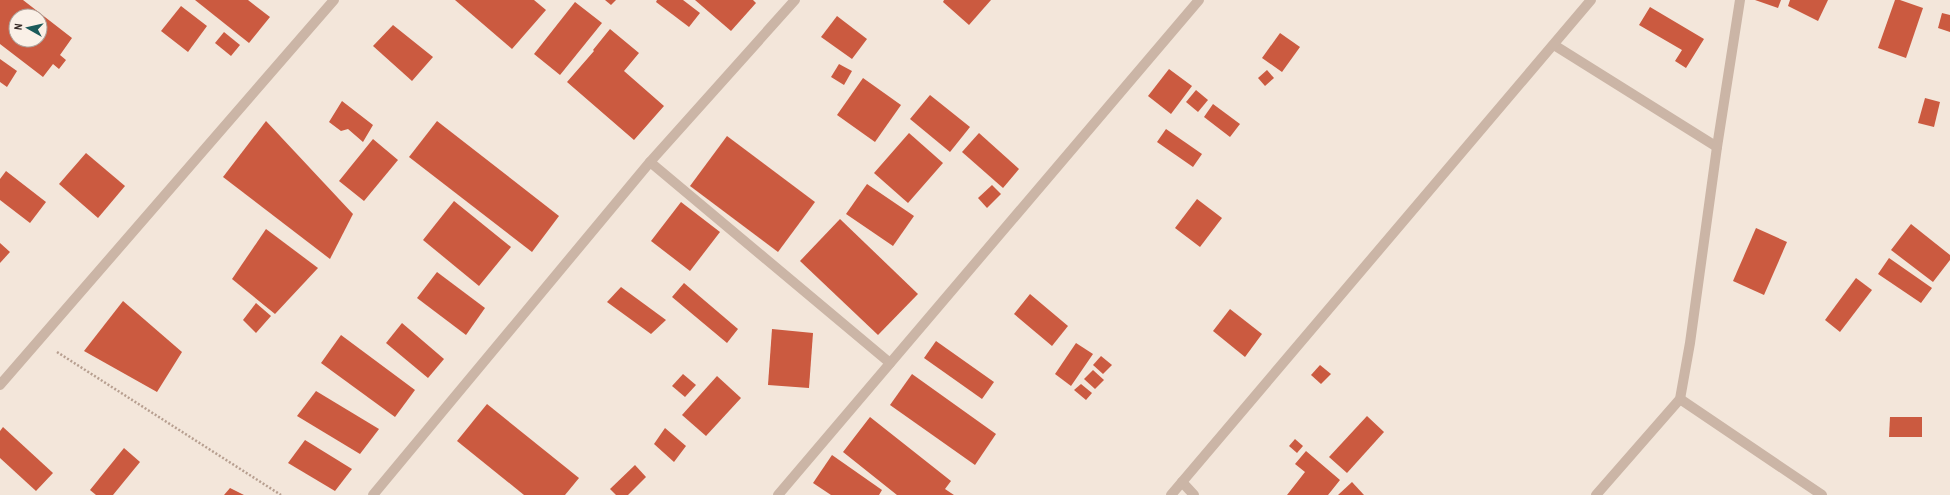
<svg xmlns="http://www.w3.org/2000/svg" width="1950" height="495" viewBox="0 0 1950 495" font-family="'Archivo Narrow',sans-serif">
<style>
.building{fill:#cb5a40;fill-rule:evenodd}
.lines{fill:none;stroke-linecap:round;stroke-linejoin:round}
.path{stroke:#b79f90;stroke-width:2.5;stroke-dasharray:2 2;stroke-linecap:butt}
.minor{stroke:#cbb5a6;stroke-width:10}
</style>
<rect width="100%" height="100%" fill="#f3e6da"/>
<!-- building -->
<g class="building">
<path d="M0,0H23L72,38L60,55L66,60L59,69L53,64L43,77L0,44ZM16,16H40V40H16Z"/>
<polygon points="195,0 248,0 270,17 249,43"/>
<polygon points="455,0 534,0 546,10 512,49"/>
<polygon points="605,0 616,0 611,5"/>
<polygon points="657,0 683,0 700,13 689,27 656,2"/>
<polygon points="695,0 753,0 756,3 731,31"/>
<polygon points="944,0 991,0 969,25 943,2"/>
<polygon points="1755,0 1781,0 1778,8"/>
<polygon points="1790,0 1828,0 1818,21 1788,6"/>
<polygon points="1895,0 1900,0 1923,8 1906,58 1878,48"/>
<polygon points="575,2 602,23 560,75 534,54"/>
<polygon points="181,6 207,26 188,52 161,31"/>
<polygon points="1650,7 1704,39 1686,68 1675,61 1682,50 1639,25"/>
<polygon points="1942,13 1950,15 1950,32 1938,28"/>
<polygon points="837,16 867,39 852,59 821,37"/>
<polygon points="393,25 433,57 412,81 373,46"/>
<polygon points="610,29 639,53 624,71 664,106 634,140 567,82 594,51 593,50"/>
<polygon points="224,32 240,45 231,56 215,43"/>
<polygon points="1280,33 1300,47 1282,72 1262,58"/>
<polygon points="0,59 17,71 7,87 0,82"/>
<polygon points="839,64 852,71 844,85 831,77"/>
<polygon points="1169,69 1192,86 1171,114 1148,96"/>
<polygon points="1267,70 1274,78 1265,86 1258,78"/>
<polygon points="863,78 901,105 875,142 837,115"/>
<polygon points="1196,90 1208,100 1198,112 1186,102"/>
<polygon points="930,95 970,127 950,152 910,119"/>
<polygon points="1925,98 1940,102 1934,127 1918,123"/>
<polygon points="342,101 373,125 363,142 348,129 341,131 329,122"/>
<polygon points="1213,104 1240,124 1230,137 1204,117"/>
<polygon points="266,121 353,214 330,259 223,177"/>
<polygon points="437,121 559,216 532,252 409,157"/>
<polygon points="1166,129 1202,154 1193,167 1157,142"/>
<polygon points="909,133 943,163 908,203 874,173"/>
<polygon points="979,133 1019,169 1003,188 962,152"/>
<polygon points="727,136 815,202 778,252 690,186"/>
<polygon points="373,139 398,160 364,201 339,181"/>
<polygon points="86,153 125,186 98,218 59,184"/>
<polygon points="6,171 46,202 30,223 0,200 0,179"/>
<polygon points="867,184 914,216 893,246 846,214"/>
<polygon points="992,185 1001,194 987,208 978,198"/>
<polygon points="1197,199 1222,218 1200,247 1175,228"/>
<polygon points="454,201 511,247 479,286 423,240"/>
<polygon points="681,202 720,232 690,271 651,241"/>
<polygon points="840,219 918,294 878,335 800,261"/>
<polygon points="1911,224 1950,255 1950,260 1933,282 1891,250"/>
<polygon points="1756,228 1787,242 1764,295 1733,281"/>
<polygon points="266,229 318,268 275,314 232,279"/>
<polygon points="0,243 10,252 0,263"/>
<polygon points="1889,258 1932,288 1921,303 1878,274"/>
<polygon points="437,272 485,308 466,335 417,298"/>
<polygon points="1856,278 1872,290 1840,332 1825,320"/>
<polygon points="684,283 738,329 727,343 672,297"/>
<polygon points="621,287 666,320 651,334 607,302"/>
<polygon points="1030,294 1068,326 1052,346 1014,314"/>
<polygon points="123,301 182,352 157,392 84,351"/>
<polygon points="256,303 271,316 256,333 243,320"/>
<polygon points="1230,309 1262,334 1245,357 1213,331"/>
<polygon points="402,323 444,359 428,378 386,343"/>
<polygon points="772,329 813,333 809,388 768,385"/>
<polygon points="341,335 415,390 395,417 321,363"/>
<polygon points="936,341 994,382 982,399 924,358"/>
<polygon points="1076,343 1093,354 1071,386 1055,374"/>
<polygon points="1101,356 1112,365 1103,374 1093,365"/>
<polygon points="1320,365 1331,374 1321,384 1311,375"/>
<polygon points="1093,370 1104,380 1095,389 1084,379"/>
<polygon points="683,374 696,385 685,397 672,386"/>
<polygon points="912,374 996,434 975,465 890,405"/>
<polygon points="717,376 741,398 706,436 682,415"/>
<polygon points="1081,384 1092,393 1086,400 1074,390"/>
<polygon points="316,391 379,429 360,454 297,416"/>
<polygon points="487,404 579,478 565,495 524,495 457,441"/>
<polygon points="1367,416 1384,432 1347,473 1329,457"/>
<polygon points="870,417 951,481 945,489 954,495 897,495 843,452"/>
<polygon points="1890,417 1922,417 1922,437 1889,437"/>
<polygon points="3,427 53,473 36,491 0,458 0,431"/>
<polygon points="665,428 686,446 674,462 654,444"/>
<polygon points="1295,439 1303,446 1297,453 1289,446"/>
<polygon points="305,440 352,469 335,491 288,463"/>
<polygon points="124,448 140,462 113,495 96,495 90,490"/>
<polygon points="1306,451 1340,480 1328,495 1287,495 1305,472 1295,464"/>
<polygon points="832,455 882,490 879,495 831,495 813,483"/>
<polygon points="635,465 646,477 628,495 616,495 610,489"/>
<polygon points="1352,482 1364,495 1338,495"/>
<polygon points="230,488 244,495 224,495"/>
</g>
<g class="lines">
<!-- path -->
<polyline class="path" points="57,352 281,495"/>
<!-- minor -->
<g class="minor">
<polyline points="1554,45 1717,147"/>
<polyline points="650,162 890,363"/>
<polyline points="0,385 334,0"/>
<polyline points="1680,399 1822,495"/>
<polyline points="1182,482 1194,495"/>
<polyline points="373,495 650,162 795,0"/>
<polyline points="778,495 1199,0"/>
<polyline points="1171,495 1591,0"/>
<polyline points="1596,495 1680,399 1690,343 1717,147 1740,0"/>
</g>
</g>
<!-- north arrow -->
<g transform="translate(28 28) rotate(278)"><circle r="19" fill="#faf0e7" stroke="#aca19a"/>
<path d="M0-3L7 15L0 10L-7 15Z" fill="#1b5a5a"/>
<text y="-6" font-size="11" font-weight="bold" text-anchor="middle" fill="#372b27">N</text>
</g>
</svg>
